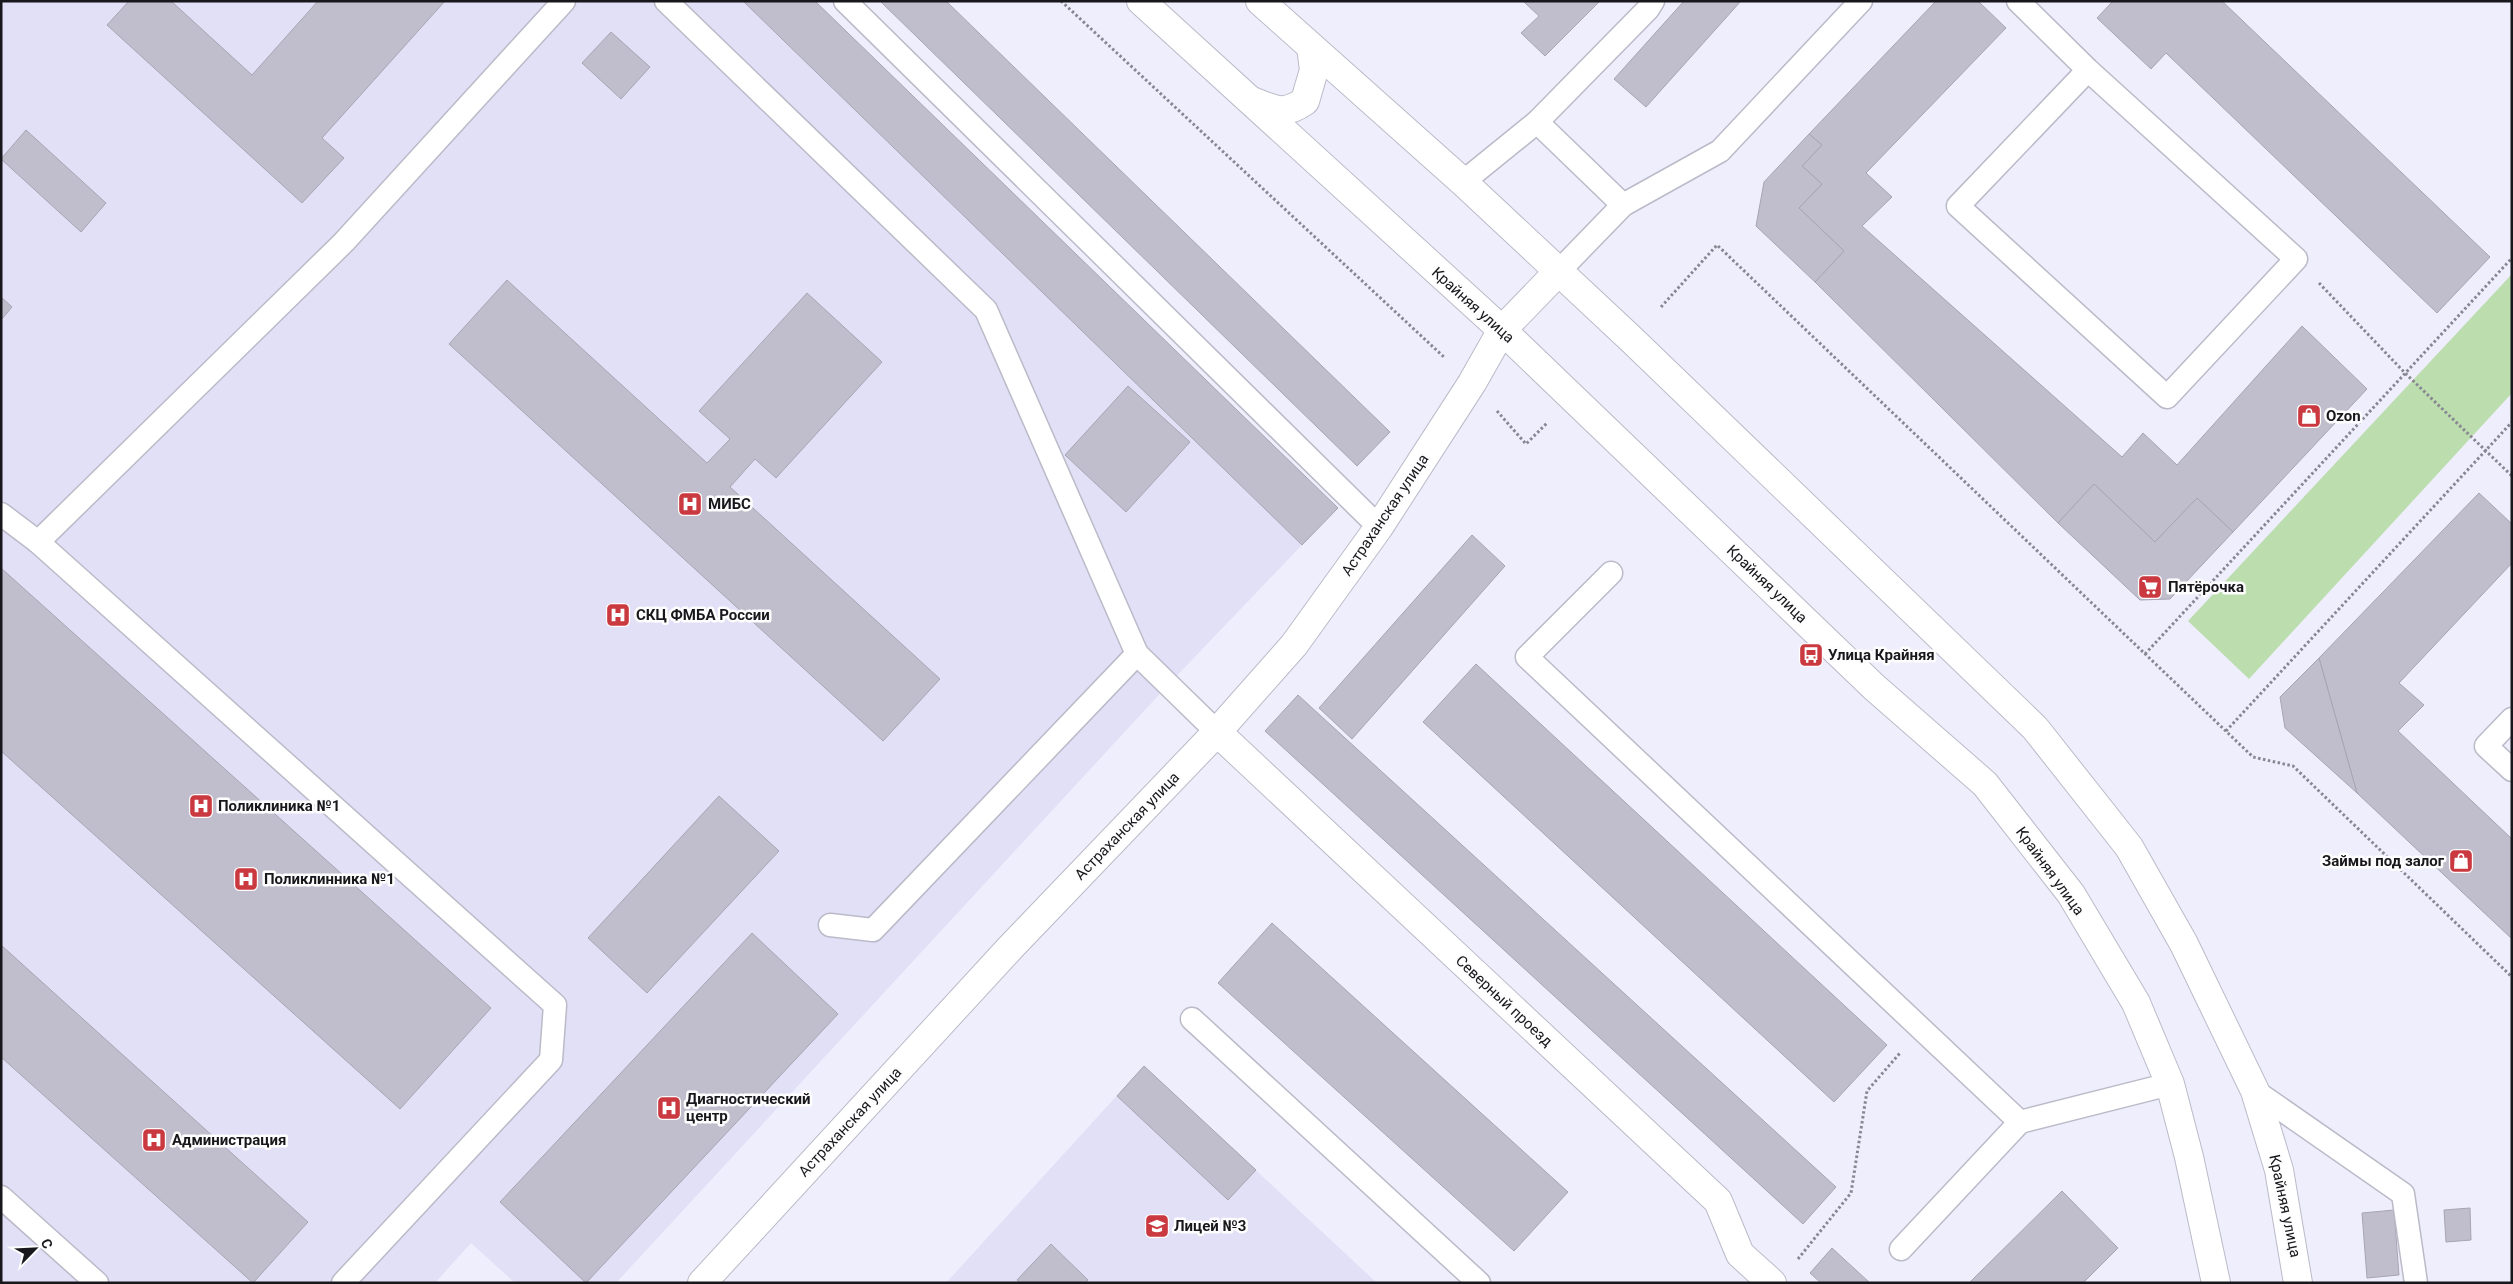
<svg xmlns="http://www.w3.org/2000/svg" width="2513" height="1284" viewBox="0 0 2513 1284" font-family="Roboto,sans-serif">
<style>
.built{fill:#e2e0f6}
.green{fill:#bcddad}
.building{fill:#c0becc;stroke:#a7a5b3}
.lines{fill:none;stroke-linecap:round;stroke-linejoin:round}
.lane-casing{stroke:#bbbac8;stroke-width:25}
.street-casing{stroke:#bbbac8;stroke-width:30}
.primary-casing{stroke:#bbbac8;stroke-width:30}
.path{stroke:#888791;stroke-width:3;stroke-dasharray:2.5 2.5;stroke-linecap:butt}
.lane{stroke:#fff;stroke-width:22}
.street{stroke:#fff;stroke-width:28}
.primary{stroke:#fff;stroke-width:28}
.labels{text-anchor:middle;stroke-width:5;stroke-linejoin:round;paint-order:stroke}
.street-label{font-size:15px;fill:#18171c;stroke:#fdfdfd}
.poi-label{font-size:15px;font-weight:bold;fill:#18171c;stroke:#fdfdfd;text-anchor:start}
</style>
<rect width="100%" height="100%" fill="#efeefd"/>
<!-- built -->
<g class="built">
<polygon points="1,1 743,1 1302,545 1168,685 616,1283 515,1283 471,1243 435,1283 1,1283"/>
<polygon points="1144,1066 1377,1283 946,1283"/>
</g>
<!-- green -->
<polygon class="green" points="2512,274 2512,393 2249,679 2188,621"/>
<!-- building -->
<g class="building">
<polygon points="129,1 171,1 252,75 318,1 445,1 322,138 344,158 302,203 107,25"/>
<polygon points="743,1 815,1 1338,508 1302,545"/>
<polygon points="880,1 946,1 1390,432 1357,466"/>
<polygon points="1523,1 1600,1 1545,56 1521,33 1539,16"/>
<polygon points="1684,1 1741,1 1646,107 1614,79"/>
<polygon points="1936,1 1978,1 2006,28 1866,173 1892,197 1862,226 2122,457 2143,433 2177,465 2302,326 2367,389 2233,532 2197,498 2155,542 2094,484 2058,523 1815,282 1844,251 1799,208 1822,184 1802,166 1822,145 1809,134"/>
<polygon points="2113,1 2222,1 2490,257 2437,313 2166,53 2151,69 2097,18"/>
<polygon points="611,32 650,67 621,99 582,63"/>
<polygon points="26,130 106,203 81,232 1,159"/>
<polygon points="1809,134 1822,145 1802,166 1822,184 1799,208 1844,251 1815,282 1756,226 1764,182"/>
<polygon points="507,280 707,463 730,439 699,411 807,293 882,362 776,478 755,459 730,487 940,679 883,741 449,344"/>
<polygon points="1,297 12,307 1,320"/>
<polygon points="1128,386 1190,442 1126,512 1065,455"/>
<polygon points="2094,484 2155,542 2197,498 2233,532 2170,599 2140,600 2058,523"/>
<polygon points="2479,493 2512,524 2512,563 2399,683 2424,705 2398,731 2512,839 2512,939 2357,793 2319,658"/>
<polygon points="1472,535 1505,566 1352,739 1319,708"/>
<polygon points="1,568 491,1008 400,1109 1,751"/>
<polygon points="2319,658 2357,793 2285,728 2280,697"/>
<polygon points="1476,664 1887,1045 1834,1102 1423,722"/>
<polygon points="1298,695 1836,1187 1803,1224 1265,731"/>
<polygon points="719,796 779,851 647,993 588,938"/>
<polygon points="1272,923 1568,1192 1514,1251 1218,983"/>
<polygon points="752,933 838,1014 586,1283 500,1202"/>
<polygon points="1,945 308,1222 253,1283 1,1057"/>
<polygon points="1144,1066 1256,1170 1228,1200 1117,1096"/>
<polygon points="2062,1191 2118,1248 2083,1283 1969,1283"/>
<polygon points="2470,1208 2471,1240 2446,1242 2444,1210"/>
<polygon points="2394,1210 2399,1275 2367,1278 2362,1213"/>
<polygon points="1051,1244 1088,1280 1085,1283 1020,1283 1017,1280"/>
<polygon points="1832,1248 1870,1283 1821,1283 1810,1273"/>
</g>
<g class="lines">
<defs>
<g id="lane">
<polyline points="666,1 986,310 1137,654 873,930 830,925"/>
<polyline points="845,1 1379,527"/>
<polyline points="2018,1 2088,70 2296,259 2167,397 1958,206 2088,70"/>
<polyline points="1537,122 1648,9 1653,1"/>
<polyline points="1463,182 1537,122 1623,205"/>
<polyline points="1559,271 1623,205 1720,151 1861,1"/>
<polyline points="1,514 38,542 344,242 564,1"/>
<polyline points="38,542 555,1005 551,1060 343,1283"/>
<polyline points="1611,573 1527,657 2020,1122"/>
<polyline points="1137,654 1217,732"/>
<polyline points="2512,719 2486,746 2512,770"/>
<polyline points="1192,1019 1479,1283"/>
<polyline points="2255,1091 2403,1194 2416,1283"/>
<polyline points="1,1197 97,1283"/>
<polyline points="1901,1249 2020,1122 2170,1084"/>
</g>
<g id="street">
<polyline points="1217,732 1718,1201 1740,1254 1772,1283"/>
<polyline points="702,1283 1010,948 1217,732 1294,645 1379,527 1472,383 1502,330"/>
</g>
<g id="primary">
<polyline points="1141,1 1502,330 1874,687 1985,784 2071,894 2136,1003 2170,1084 2189,1157 2216,1283"/>
<polyline points="1260,1 1463,182 1630,338 2035,728 2129,847 2184,944 2255,1091 2279,1170 2298,1283"/>
<path d="M1252,101C1275,110 1284,116 1305,101L1314,70L1311,47"/>
<polyline points="1502,330 1559,271"/>
</g>
</defs>
<!-- lane casing -->
<use href="#lane" class="lane-casing"/>
<!-- street casing -->
<use href="#street" class="street-casing"/>
<!-- primary casing -->
<use href="#primary" class="primary-casing"/>
<!-- path -->
<g class="path">
<polyline points="1061,1 1445,358"/>
<polyline points="2319,283 2405,373 2512,476"/>
<polyline points="1661,307 1717,245 2253,757 2293,766 2512,977"/>
<polyline points="1497,411 1526,444 1547,423"/>
<polyline points="2145,654 2512,258"/>
<polyline points="2226,731 2512,422"/>
<polyline points="1798,1259 1851,1193 1867,1091 1900,1053"/>
</g>
<!-- lane -->
<use href="#lane" class="lane"/>
<!-- street -->
<use href="#street" class="street"/>
<!-- primary -->
<use href="#primary" class="primary"/>
</g>
<!-- icons -->
<defs>
<symbol id="shop-square" viewBox="-11 -11 22 22"><rect x="-9" y="-9" width="18" height="18" rx="4" fill="#c9393f" stroke="#fdfdfd"/><path d="M-5-2.5h2.3a2.7 3.5 0 0 1 5.4 0H5L5.5 6h-11ZM-1.5-2.5h3a1.5 2.3 0 0 0-3 0Z" fill="#fff"/></symbol>
<symbol id="hospital-square" viewBox="-11 -11 22 22"><rect x="-9" y="-9" width="18" height="18" rx="4" fill="#c9393f" stroke="#fdfdfd"/><path d="M-5-5h3v3.5h4V-5h3V5h-3V1.5h-4V5h-3Z" fill="#fff"/></symbol>
<symbol id="supermarket-square" viewBox="-11 -11 22 22"><rect x="-9" y="-9" width="18" height="18" rx="4" fill="#c9393f" stroke="#fdfdfd"/><path d="M-6-5.5h2.5l.6 2H6L4.5 2H-2.5L-4.4-4H-6ZM-1.5 3.2a1.3 1.3 0 1 0 .1 0ZM3 3.2a1.3 1.3 0 1 0 .1 0Z" fill="#fff"/></symbol>
<symbol id="bus-square" viewBox="-11 -11 22 22"><rect x="-9" y="-9" width="18" height="18" rx="4" fill="#c9393f" stroke="#fdfdfd"/><path d="M-5-6H5V4H4V6H2V4H-2V6H-4V4H-5ZM-3.5-4V0h7V-4ZM-3.5 1.2v1.5H-2V1.2ZM2 1.2v1.5H3.5V1.2Z" fill="#fff"/></symbol>
<symbol id="school-square" viewBox="-11 -11 22 22"><rect x="-9" y="-9" width="18" height="18" rx="4" fill="#c9393f" stroke="#fdfdfd"/><path d="M0-5L7-2L0 1L-7-2ZM-4 1L0 2.5L4 1V4Q0 6-4 4Z" fill="#fff"/></symbol>
</defs>
<g fill-rule="evenodd">
<use href="#shop-square" x="2295" y="402" width="28" height="28"/>
<use href="#hospital-square" x="676" y="490" width="28" height="28"/>
<use href="#supermarket-square" x="2136" y="573" width="28" height="28"/>
<use href="#hospital-square" x="604" y="601" width="28" height="28"/>
<use href="#bus-square" x="1797" y="641" width="28" height="28"/>
<use href="#hospital-square" x="187" y="792" width="28" height="28"/>
<use href="#shop-square" x="2447" y="847" width="28" height="28"/>
<use href="#hospital-square" x="232" y="865" width="28" height="28"/>
<use href="#hospital-square" x="655" y="1094" width="28" height="28"/>
<use href="#hospital-square" x="140" y="1126" width="28" height="28"/>
<use href="#school-square" x="1143" y="1212" width="28" height="28"/>
</g>
<g class="labels">
<!-- street labels -->
<g class="street-label">
<text transform="translate(1473 305) rotate(42)" y="5">Крайняя улица</text>
<text transform="translate(1385 515) rotate(-56)" y="5">Астраханская улица</text>
<text transform="translate(1767 584) rotate(44)" y="5">Крайняя улица</text>
<text transform="translate(1127 826) rotate(-46)" y="5">Астраханская улица</text>
<text transform="translate(2050 871) rotate(54)" y="5">Крайняя улица</text>
<text transform="translate(1504 1001) rotate(43)" y="5">Северный проезд</text>
<text transform="translate(850 1122) rotate(-47)" y="5">Астраханская улица</text>
<text transform="translate(2285 1206) rotate(78)" y="5">Крайняя улица</text>
</g>
<!-- poi labels -->
<g class="poi-label">
<text x="2326" y="421">Ozon</text>
<text x="708" y="509">МИБС</text>
<text x="2168" y="592">Пятёрочка</text>
<text x="636" y="620">СКЦ ФМБА России</text>
<text x="1828" y="660">Улица Крайняя</text>
<text x="218" y="811">Поликлиника №1</text>
<text x="2444" y="866" text-anchor="end">Займы под залог</text>
<text x="264" y="884">Поликлинника №1</text>
<text x="686" y="1104">Диагностический<tspan x="686" dy="17">центр</tspan></text>
<text x="172" y="1145">Администрация</text>
<text x="1174" y="1231">Лицей №3</text>
</g>
</g>
<!-- border -->
<rect width="2513" height="1284" fill="none" stroke="#18171c" stroke-width="5"/>
<!-- north arrow -->
<g transform="translate(35 1249) rotate(66)" stroke="#fdfdfd" stroke-width="4" paint-order="stroke">
<path d="M0-4L9 19L0 12L-9 19Z" fill="#18171c"/>
<text y="-8" font-size="14" font-weight="bold" text-anchor="middle" fill="#18171c">С</text>
</g>
</svg>
